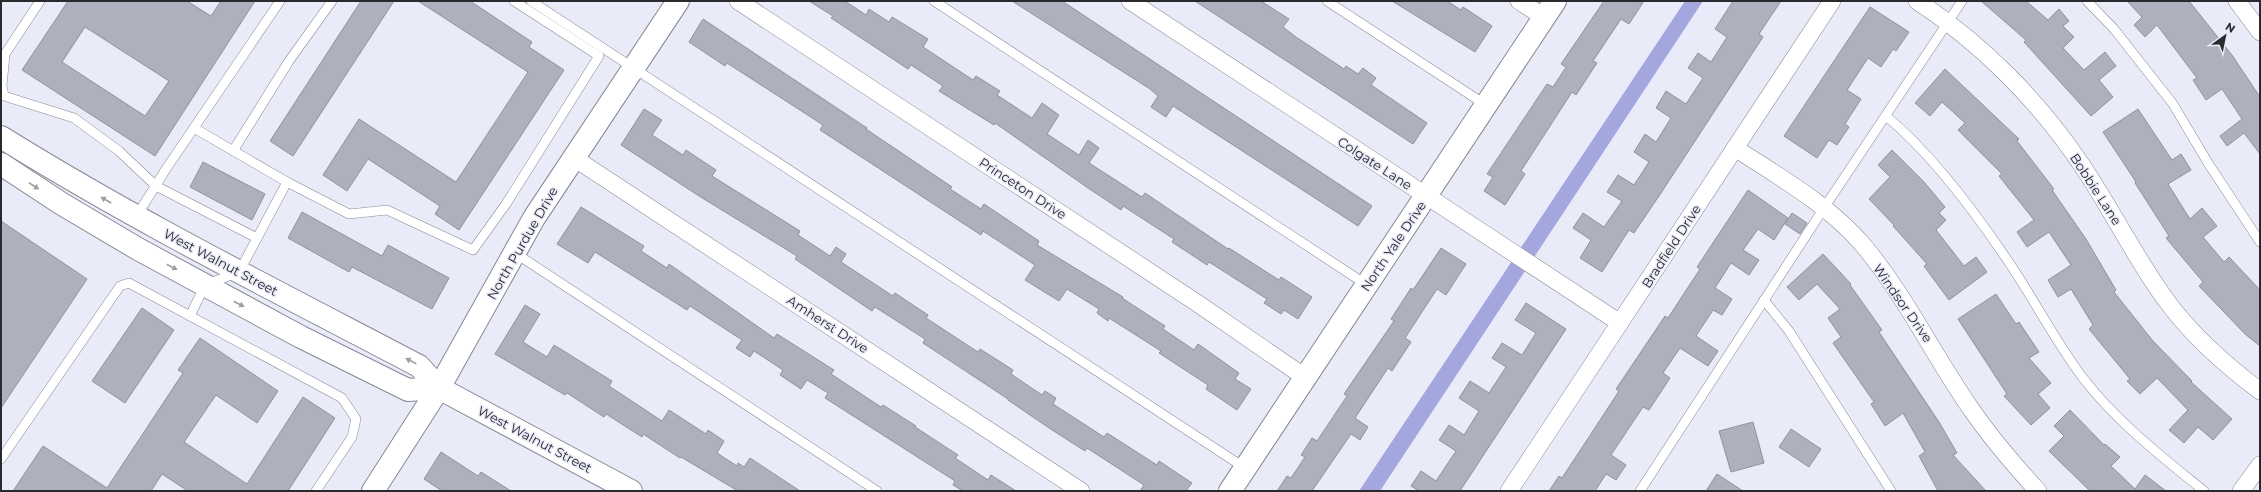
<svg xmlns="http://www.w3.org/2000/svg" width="2261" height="492" viewBox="0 0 2261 492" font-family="Montserrat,sans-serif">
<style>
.water{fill:#a4a7dd}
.building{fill:#afb0bd;stroke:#90929e;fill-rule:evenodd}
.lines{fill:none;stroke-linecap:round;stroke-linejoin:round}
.lane-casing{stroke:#878895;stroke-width:10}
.street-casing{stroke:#878895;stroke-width:18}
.secondary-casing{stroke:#878895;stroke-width:24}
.lane{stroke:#fff;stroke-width:9}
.street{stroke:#fff;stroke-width:17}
.secondary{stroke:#fff;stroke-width:22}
.oneway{fill:#9f9fa1}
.labels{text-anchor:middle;stroke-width:3;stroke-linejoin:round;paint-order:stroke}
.street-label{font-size:13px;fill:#29292e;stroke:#eaebf9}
</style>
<rect width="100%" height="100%" fill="#eaebf9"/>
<!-- water -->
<polygon class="water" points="1685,1 1703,1 1380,491 1359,491"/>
<!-- building -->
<g class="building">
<path d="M68,1H187L211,16L221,1H255L155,156L22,70ZM85,27L169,81L145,116L62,62Z"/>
<polygon points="361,1 394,1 293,156 270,141"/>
<polygon points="418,1 470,1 532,42 529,47 564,70 459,230 435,214 440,206 368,159 347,191 323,175 359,119 456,182 528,72"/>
<polygon points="809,1 845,1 866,15 869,9 889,22 892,17 928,39 923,47 973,80 976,76 1000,91 997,95 1032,118 1042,103 1059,115 1047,134 1079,155 1088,140 1099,148 1089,163 1142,197 1145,193 1228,249 1229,248 1279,280 1281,277 1312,297 1298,319 1284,310 1281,314 1264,303 1267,299 1209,262 1207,265 1172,242 1174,239 1123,206 1121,210 1088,188 995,123 994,125 939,91 943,86 911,65 908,69 831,18 833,16"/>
<polygon points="1012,1 1062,1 1372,206 1358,226 1173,106 1166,117 1151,107 1158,96 1150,89"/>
<polygon points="1195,1 1261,1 1289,19 1283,27 1296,37 1344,69 1346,66 1358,74 1363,68 1376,78 1371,85 1427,123 1413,144"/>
<polygon points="1392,1 1447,1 1461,10 1463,7 1492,26 1475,52"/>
<polygon points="1604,1 1644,1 1629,24 1621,19 1593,61 1597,63 1576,95 1572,92 1521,171 1525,174 1505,205 1484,191 1493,177 1487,174 1547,84 1553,87 1566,67 1561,64"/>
<polygon points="1733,1 1781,1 1759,34 1763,37 1661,193 1634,233 1629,230 1602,272 1580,258 1591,240 1573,228 1583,213 1604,227 1622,201 1607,192 1618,175 1634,185 1649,162 1634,152 1645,134 1656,142 1671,118 1656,108 1666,91 1686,104 1703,78 1688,68 1698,53 1711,62 1727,37 1715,29"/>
<polygon points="1981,1 2026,1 2048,20 2059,9 2069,21 2063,26 2074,37 2063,48 2084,70 2105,52 2116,66 2099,80 2113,97 2091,116 2024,42 2026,40"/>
<polygon points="2127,1 2189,1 2232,55 2260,97 2260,154 2244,133 2227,146 2220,136 2242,119 2222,89 2206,100 2193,80 2197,78 2157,25 2145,37 2134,25 2142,17"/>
<polygon points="1870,7 1909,32 1896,51 1893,49 1881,67 1868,58 1847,90 1861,99 1845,124 1849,127 1837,145 1829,140 1817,158 1784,136"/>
<polygon points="703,19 867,128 866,129 952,187 950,189 981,209 984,204 1039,241 1037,245 1123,297 1122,298 1165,326 1163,329 1194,350 1198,344 1239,373 1235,379 1251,389 1237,410 1206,389 1208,385 1159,353 1161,351 1109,318 1108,321 1097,313 1099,309 1067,289 1059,301 1025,280 1035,265 983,231 981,235 820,130 823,125 727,63 725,66 689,42"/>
<polygon points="1945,69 2019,139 2017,141 2054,189 2052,190 2086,239 2116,290 2114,292 2153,341 2192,381 2191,382 2232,419 2213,440 2198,427 2184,443 2169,430 2188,410 2157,378 2140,394 2127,381 2130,379 2089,329 2093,325 2071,289 2058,297 2048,280 2071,265 2049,232 2027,247 2017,232 2034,220 1999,176 2002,174 1958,130 1965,123 1942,102 1930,116 1915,103"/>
<polygon points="644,109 662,120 652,135 683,155 686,150 716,170 712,176 800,231 798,235 830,256 836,247 846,254 841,262 893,296 895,293 928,315 926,318 978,352 980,349 1013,370 1011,374 1042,395 1045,391 1056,398 1053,404 1104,437 1107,433 1157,465 1159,461 1192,483 1186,491 1140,491 1144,485 1087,448 1085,451 1049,428 1008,400 1008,399 923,343 925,339 875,307 872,311 795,259 797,256 699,196 621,145"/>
<polygon points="2138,109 2172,160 2181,154 2191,170 2168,184 2190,219 2202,208 2217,226 2203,237 2224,262 2229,257 2260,290 2260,346 2245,334 2199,286 2203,282 2166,238 2169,236 2135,183 2136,182 2103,132"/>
<polygon points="1892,150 1924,182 1945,207 1939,213 1946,220 1936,230 1964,266 1976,257 1987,272 1949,300 1924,266 1927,264 1893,226 1894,225 1869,199 1890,177 1878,165"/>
<polygon points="203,162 265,194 252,220 190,187"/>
<polygon points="1748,190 1788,218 1774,240 1758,229 1743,250 1759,260 1749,275 1731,263 1715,288 1732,299 1722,315 1713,310 1696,336 1718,351 1708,366 1680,348 1663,373 1670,378 1649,410 1643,407 1611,455 1626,465 1616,480 1606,474 1595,491 1549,491 1559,476 1562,478 1587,440 1619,391 1616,389 1665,316 1668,318 1700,269 1697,267"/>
<polygon points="581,207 644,246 641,251 667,268 669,264 774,338 777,334 834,370 831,374 881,407 883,405 916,426 915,427 958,455 955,458 988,480 991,475 1016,491 963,491 953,485 955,481 825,398 828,393 807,380 801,389 780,375 783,370 754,351 750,357 736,348 742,340 690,306 687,310 595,252 588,263 557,244"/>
<polygon points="302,212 382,256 388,245 449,278 432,309 352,267 349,272 288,238"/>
<polygon points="1792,213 1807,223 1800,234 1785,224"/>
<polygon points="1,221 87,279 1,408"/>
<polygon points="1441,248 1466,264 1446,295 1437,289 1405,338 1411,342 1392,371 1388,368 1355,418 1368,427 1360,440 1351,434 1312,491 1277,491 1287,476 1291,478 1305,457 1301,455 1312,438 1317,441 1347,396 1344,394 1394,321 1391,319 1411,288 1413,290"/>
<polygon points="1823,254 1851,284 1850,285 1882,330 1879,332 1939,422 1957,453 1953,455 1986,491 1938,491 1919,456 1925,452 1903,413 1885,426 1871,404 1874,402 1833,343 1841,337 1828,318 1840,309 1817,284 1799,300 1787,287"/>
<polygon points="1996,294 2016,324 2019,322 2039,352 2029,358 2051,383 2038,394 2050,408 2031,425 2004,396 2007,394 1958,319"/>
<polygon points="1526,303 1566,329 1460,491 1419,491 1411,486 1421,471 1436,481 1456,451 1439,440 1449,425 1464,435 1479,411 1459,398 1470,381 1489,393 1506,367 1492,358 1502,343 1522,355 1536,333 1515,320"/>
<polygon points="525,305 540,314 523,342 547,357 554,345 612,381 609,386 662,421 669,410 706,434 708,430 724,441 717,453 737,466 738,463 744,467 750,458 800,491 738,491 681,457 680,458 643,434 642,437 606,414 604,417 567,393 565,395 495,354"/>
<polygon points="142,308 174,330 125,403 92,381"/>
<polygon points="200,338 278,391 257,423 216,395 184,442 247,484 303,397 335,418 288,491 188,491 162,474 151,491 13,491 43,446 107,488 183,373 178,370"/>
<polygon points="2070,410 2104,445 2105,444 2120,457 2111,466 2135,489 2145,475 2166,491 2090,491 2049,451 2064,436 2054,426"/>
<polygon points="1753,422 1764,463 1731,472 1719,431"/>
<polygon points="1791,429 1821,449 1809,467 1779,447"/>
<polygon points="441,452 478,476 481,472 511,491 442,491 424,479"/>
<polygon points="1717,474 1743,491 1706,491"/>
</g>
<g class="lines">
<defs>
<g id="lane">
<polyline points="40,1 5,54 2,86 4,96 74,118 119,151 156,186 257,238"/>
<polyline points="531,1 1245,468"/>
<polyline points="934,1 1367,285"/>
<polyline points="1327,1 1486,105"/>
<polyline points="2087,1 2114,29 2173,104 2208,163 2260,242"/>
<path d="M1886,116C1931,153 1975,212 2008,261C2034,299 2055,341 2083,378C2117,422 2161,456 2204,491"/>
<polyline points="194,128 287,182 349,214 387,210 473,250 506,204 599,56 514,1"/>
<polyline points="233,151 289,61 332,1"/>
<polyline points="136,217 166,169 280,1"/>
<polyline points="515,253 877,491"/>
<polyline points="1764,300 1789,331 1891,491"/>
<polyline points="190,316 205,285 239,272 287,182"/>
<polyline points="1,459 120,286 129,283 342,398 356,419 352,437 316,491"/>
<polyline points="1640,491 1824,208 1962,1"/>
</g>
<g id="street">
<polyline points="738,1 1197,303 1306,378"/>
<polyline points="1130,1 1620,323"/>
<polyline points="1519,1 1544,17"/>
<path d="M1917,1C1981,43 2038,100 2081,164C2113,211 2138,264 2172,308C2197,340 2228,367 2260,391"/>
<polyline points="2237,1 2260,32"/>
<path d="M1735,148C1779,177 1828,204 1863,245C1905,295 1934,356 1971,409C1991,438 2014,465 2038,491"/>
<polyline points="574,158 1081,491"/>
<polyline points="1509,491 1832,1"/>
<polyline points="2241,491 2260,465"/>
</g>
<g id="secondary">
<path d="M1,137C136,221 278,292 419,366L439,388L631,491"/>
<polyline points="1,164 62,204 138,249 301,337 408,390 439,388"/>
<polyline points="373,491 439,388 534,218 678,1"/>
<polyline points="1230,491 1555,1"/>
</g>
</defs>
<!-- lane casing -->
<use href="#lane" class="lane-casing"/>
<!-- street casing -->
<use href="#street" class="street-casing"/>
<!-- secondary casing -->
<use href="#secondary" class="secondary-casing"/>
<!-- lane -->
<use href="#lane" class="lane"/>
<!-- street -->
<use href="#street" class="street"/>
<!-- secondary -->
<use href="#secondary" class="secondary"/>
</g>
<!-- one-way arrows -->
<defs><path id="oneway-solid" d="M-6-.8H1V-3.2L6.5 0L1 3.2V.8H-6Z"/></defs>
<g class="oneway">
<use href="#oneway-solid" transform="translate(34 186) rotate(33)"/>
<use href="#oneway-solid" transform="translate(106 200) rotate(-150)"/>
<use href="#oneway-solid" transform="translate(172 267) rotate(28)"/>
<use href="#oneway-solid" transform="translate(239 304) rotate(28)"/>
<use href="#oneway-solid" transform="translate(411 361) rotate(-153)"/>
</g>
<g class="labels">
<!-- street labels -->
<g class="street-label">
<text transform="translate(1375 163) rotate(33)" y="5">Colgate Lane</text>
<text transform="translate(1023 188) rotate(33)" y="5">Princeton Drive</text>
<text transform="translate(2096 189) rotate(57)" y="5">Bobbie Lane</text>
<text transform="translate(522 243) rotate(-60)" y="5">North Purdue Drive</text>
<text transform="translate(1393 246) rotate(-56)" y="5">North Yale Drive</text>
<text transform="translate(1671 246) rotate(-57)" y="5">Bradfield Drive</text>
<text transform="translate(221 262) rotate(28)" y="5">West Walnut Street</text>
<text transform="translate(1903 303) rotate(55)" y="5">Windsor Drive</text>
<text transform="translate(828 324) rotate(33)" y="5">Amherst Drive</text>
<text transform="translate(535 439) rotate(28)" y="5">West Walnut Street</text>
</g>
</g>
<!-- border -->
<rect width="2261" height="492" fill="none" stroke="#29292e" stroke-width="4"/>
<!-- north arrow -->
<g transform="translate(2225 36) rotate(33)" stroke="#eaebf9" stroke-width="3" paint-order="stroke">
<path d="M0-3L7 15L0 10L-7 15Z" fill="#29292e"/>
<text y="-6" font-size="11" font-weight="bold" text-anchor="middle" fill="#29292e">N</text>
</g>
</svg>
